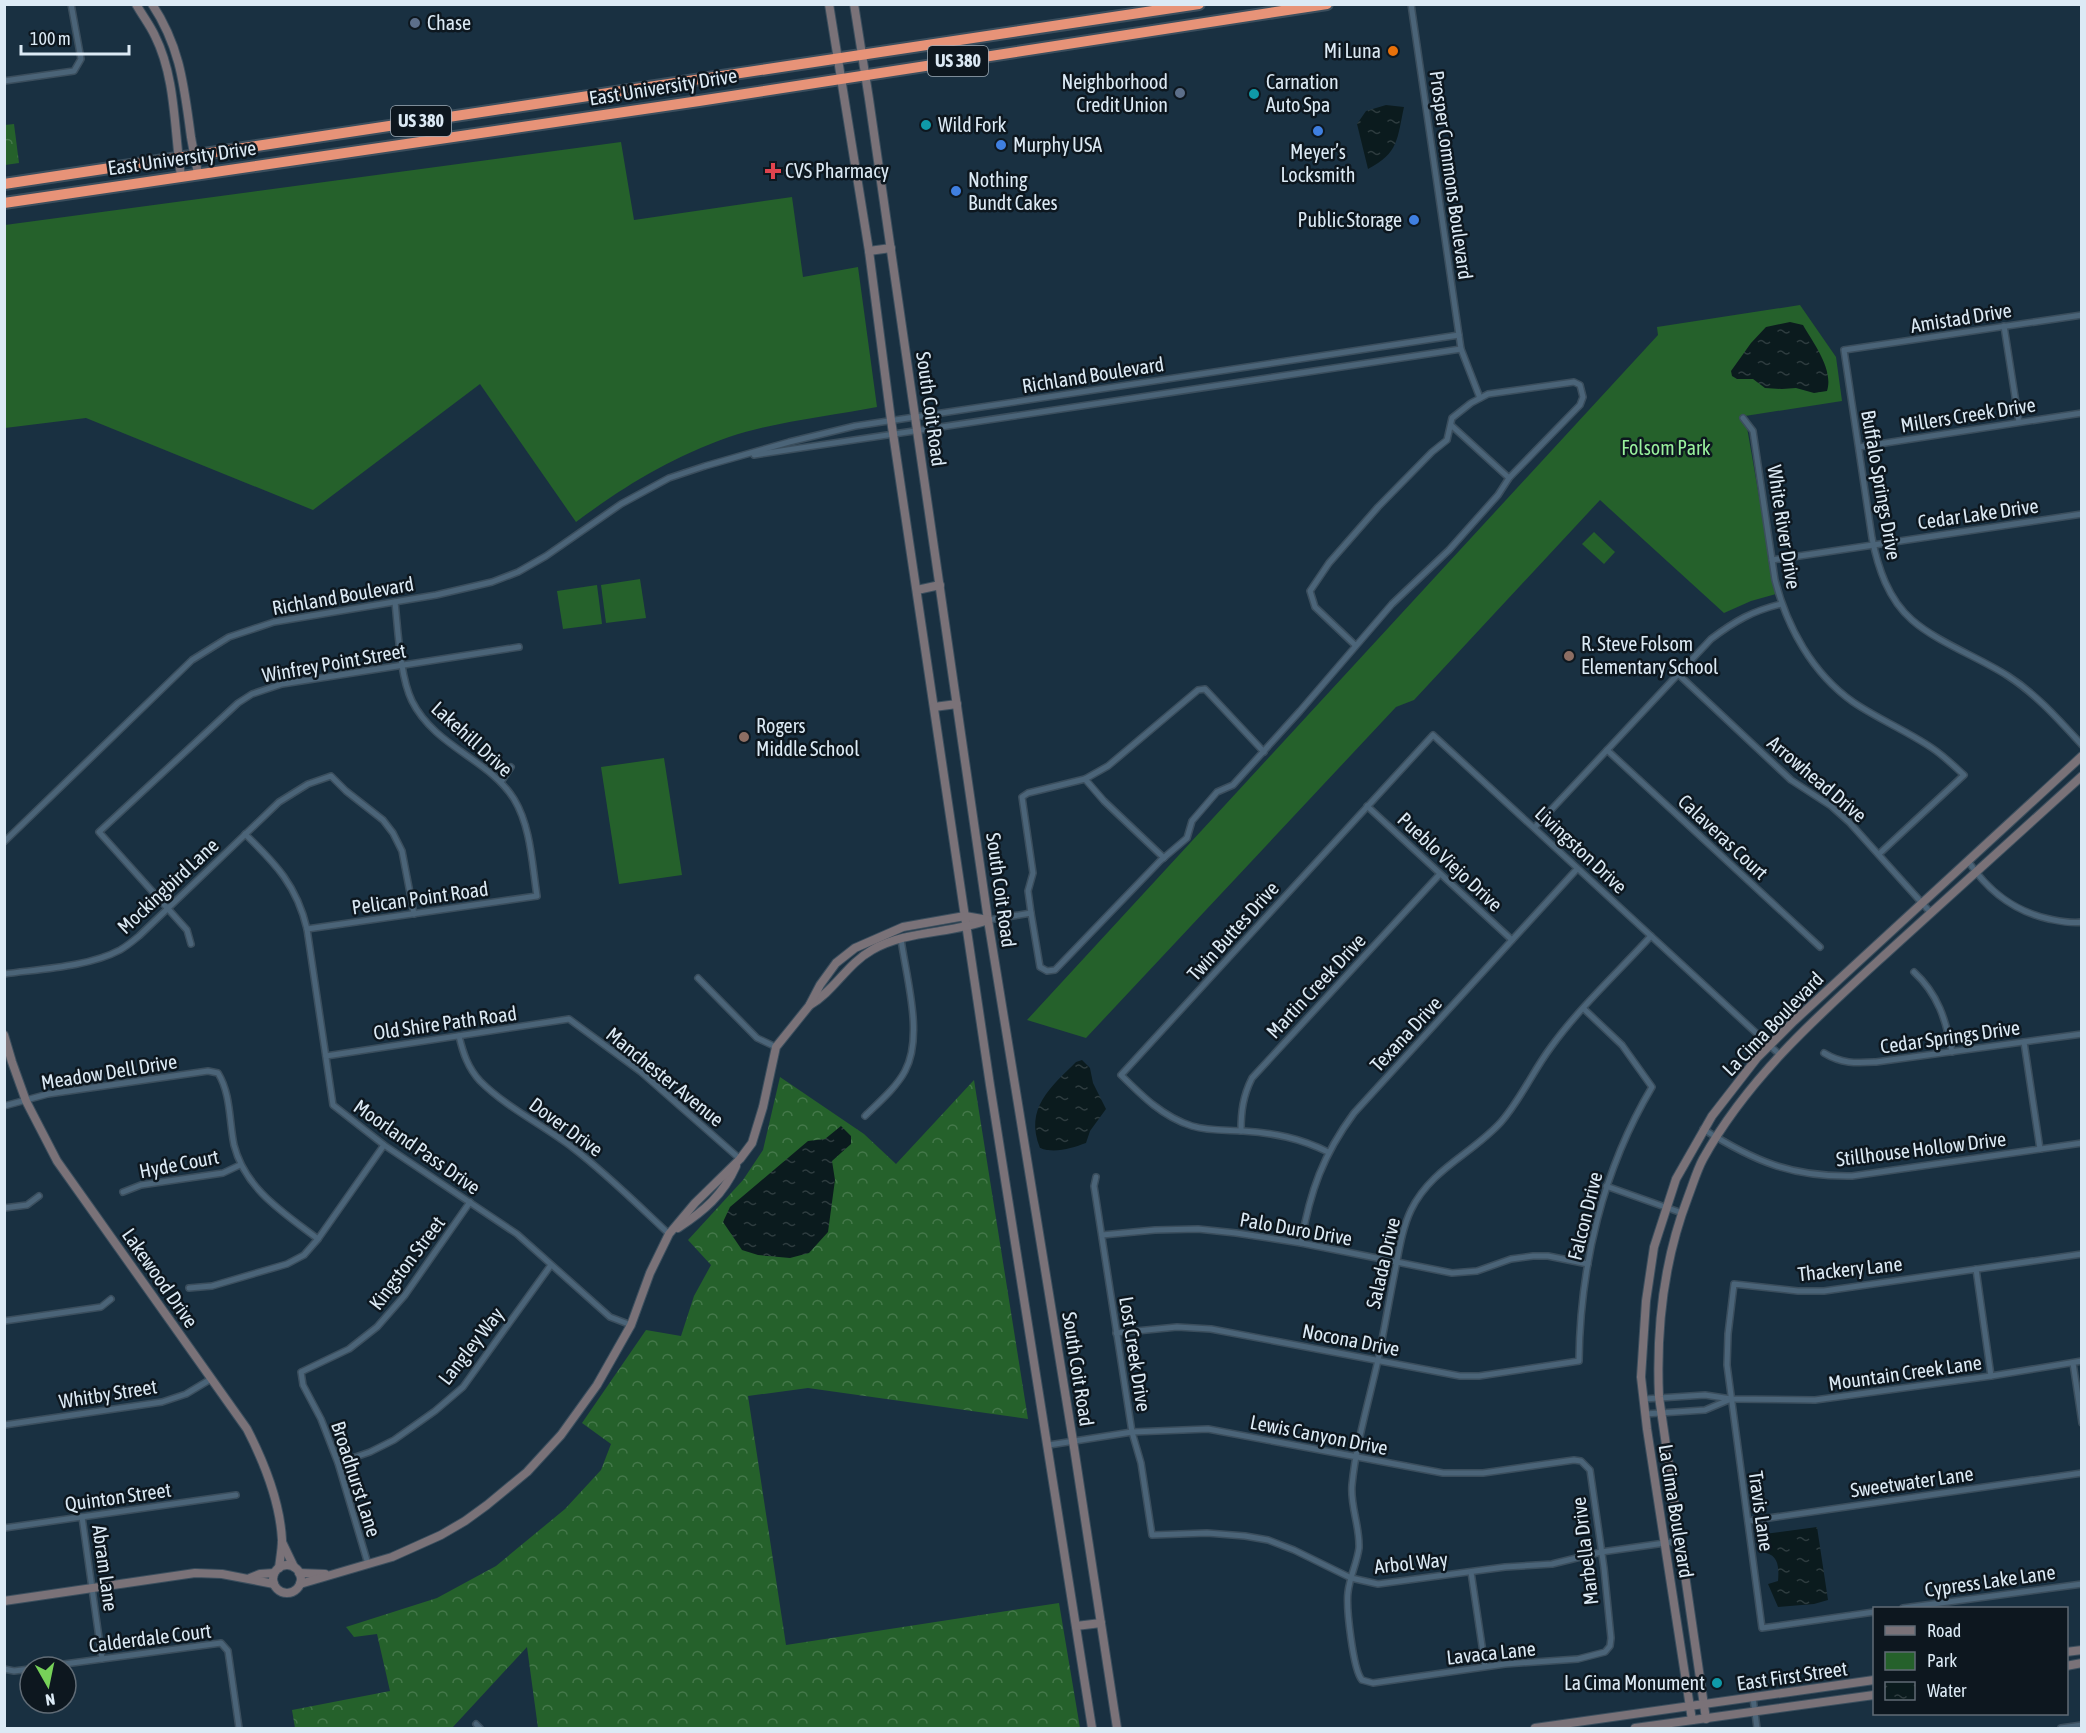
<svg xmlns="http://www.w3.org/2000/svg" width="2086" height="1733" viewBox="0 0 2086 1733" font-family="'Asap Condensed',sans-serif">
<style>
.green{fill:#25612b}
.forest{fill:url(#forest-crowns)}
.water{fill:url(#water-ripples)}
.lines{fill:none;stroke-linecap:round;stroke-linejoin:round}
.street-casing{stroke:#3b4e5d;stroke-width:8}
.secondary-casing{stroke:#3b4e5d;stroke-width:10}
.highway-casing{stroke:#3b4e5d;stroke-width:14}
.street{stroke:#4b6478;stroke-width:5}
.secondary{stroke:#7a7278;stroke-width:8}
.highway{stroke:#e79378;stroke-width:10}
.service-dot{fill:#5c6f8a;stroke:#0d171f;stroke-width:2}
.food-dot{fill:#e8710a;stroke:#0d171f;stroke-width:2}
.culture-dot{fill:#0f9aa8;stroke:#0d171f;stroke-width:2}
.shop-dot{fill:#3f7fe0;stroke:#0d171f;stroke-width:2}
.health-dot{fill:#e0444e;stroke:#0d171f;stroke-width:2}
.education-dot{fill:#8d6e63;stroke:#0d171f;stroke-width:2}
.labels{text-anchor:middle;stroke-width:5;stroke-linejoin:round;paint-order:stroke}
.shield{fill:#0d171f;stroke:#9eabb5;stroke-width:1.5}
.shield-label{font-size:18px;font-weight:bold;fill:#dceaf5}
.poi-label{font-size:20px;fill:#dceaf5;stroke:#0d171f;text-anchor:start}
.street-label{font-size:20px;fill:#dceaf5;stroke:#0d171f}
.park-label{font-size:20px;fill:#9af29e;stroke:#0d171f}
</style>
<defs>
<pattern id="forest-crowns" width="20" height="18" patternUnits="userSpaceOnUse" patternTransform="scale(1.5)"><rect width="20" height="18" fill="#25612b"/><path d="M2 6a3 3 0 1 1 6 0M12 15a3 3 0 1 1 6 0" fill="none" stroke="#44784a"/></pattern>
<pattern id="water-ripples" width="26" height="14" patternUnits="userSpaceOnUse" patternTransform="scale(1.5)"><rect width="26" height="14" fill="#0b1b1e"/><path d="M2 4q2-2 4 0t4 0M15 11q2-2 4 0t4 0" fill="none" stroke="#2e3c3f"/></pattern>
</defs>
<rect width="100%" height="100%" fill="#193041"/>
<!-- green -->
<g class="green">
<path d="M621,142L634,220L792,197L803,277L858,267L877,407C830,416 774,422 729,437C670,458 626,485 576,522L480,384L313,510L86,418L5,428V225Z"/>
<polygon points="1800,305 1836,357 1842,401 1745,416 1776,594 1751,601 1724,613 1600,500 1414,700 1396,707 1086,1038 1027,1020 1658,335 1657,327"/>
<polygon points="1594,532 1615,552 1604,564 1582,544"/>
<polygon points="640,579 646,618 606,623 601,585"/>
<polygon points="597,585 602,624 563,629 557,591"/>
<polygon points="664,758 682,875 619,884 601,767"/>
</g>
<!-- forest -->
<g class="forest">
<polygon points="14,124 19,163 5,165 5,125"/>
<polygon points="780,1077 864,1134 896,1164 974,1080 1028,1419 808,1388 748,1396 786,1645 1059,1603 1080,1728 538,1728 527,1647 452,1728 295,1728 292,1710 390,1691 377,1634 354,1637 346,1627 437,1598 496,1566 565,1509 601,1470 611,1444 582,1423 646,1330 681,1336 694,1296 711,1265 688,1240 743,1180 763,1150"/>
</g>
<!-- water -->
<g class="water">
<path d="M1386,105L1404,107C1397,139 1399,153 1368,169L1357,124L1366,111Z"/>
<path d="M1790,322L1803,325C1813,343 1834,369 1827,391L1814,393L1796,388L1782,389L1765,388L1753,379H1737L1732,376L1731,371L1751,343L1766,327Z"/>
<path d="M1082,1060L1090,1068L1093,1083L1106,1109L1090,1131L1086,1143C1072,1148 1055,1154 1040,1148C1024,1108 1051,1087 1076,1062Z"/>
<polygon points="841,1126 851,1136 851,1144 832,1161 835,1180 828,1232 809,1253 790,1258 758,1255 742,1250 723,1222 730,1207 808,1141 825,1139"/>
<path d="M1817,1527L1828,1600L1814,1604L1778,1607L1768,1584L1778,1581C1779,1569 1779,1556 1766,1553L1764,1534Z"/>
</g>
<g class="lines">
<defs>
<g id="street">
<polyline points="1411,4 1461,349 1480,398"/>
<polyline points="4,81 74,71 81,59 71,4"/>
<path d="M2082,315L1844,350L1872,538C1878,568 1888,599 1912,620C1937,642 1978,657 2008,676C2036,694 2059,720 2082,745"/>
<polyline points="2004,326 2019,422"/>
<path d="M1743,418L1753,431L1775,580C1787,627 1812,673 1853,702C1878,719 1907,731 1932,748C1944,756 1954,766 1964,775L1879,854"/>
<polyline points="1451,425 1509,478"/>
<polyline points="1859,447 2082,413"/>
<polyline points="754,455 1461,349"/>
<polyline points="1772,560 2082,514"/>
<polyline points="1678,674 1791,780 1831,806 1850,823 1931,913"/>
<polyline points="1607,750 1820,947"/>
<polyline points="1085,779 1104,801 1164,858"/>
<polyline points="501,782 511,767"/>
<polyline points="1367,806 1512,940"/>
<path d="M1535,827L1711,639C1735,621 1752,611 1781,604"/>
<path d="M245,834C276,864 297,886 307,929L333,1105L384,1145L517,1234L610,1317L631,1325"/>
<polyline points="4,842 192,660 229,637 274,622 436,595 492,582 518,572 546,556 621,504 669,478 705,466 789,442 855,426 1459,335"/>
<path d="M1968,861C1988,891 2013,911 2049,919C2059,921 2071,924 2082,922"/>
<polyline points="1031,913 1028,891 1033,873 1022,797 1028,793 1085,779 1108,766 1198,690 1205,689 1264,752"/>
<polyline points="988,920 1031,913 1040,967 1047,971 1055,970 1160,861 1187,838 1192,821 1217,792 1233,785 1300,711 1392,604 1449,550 1498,495 1509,478 1580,405 1583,397 1580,385 1574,382 1488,394 1471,403 1452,418 1447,440 1432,452 1378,507 1329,563 1310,591 1315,607 1355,645"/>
<path d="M307,929L537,896C532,864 531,827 514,799C489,759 435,747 412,701C400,677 398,630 395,602"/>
<polyline points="191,944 187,930 99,832 238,703 252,694 282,684 519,647"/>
<path d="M1914,972C1938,994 1946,1020 1952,1052"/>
<path d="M4,974C40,969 88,967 120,950C127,946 133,941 139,936L279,802L308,784L331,776L346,791L383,820L393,833L402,851L414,914"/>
<polyline points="698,978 757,1038 776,1047"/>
<path d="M459,1036C463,1053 468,1068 480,1081C507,1108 543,1125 573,1148C607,1174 638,1205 669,1234"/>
<polyline points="2024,1042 2040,1149"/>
<path d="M1824,1053C1842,1064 1856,1063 1876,1062L2082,1034"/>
<polyline points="326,1056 569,1019 641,1072 740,1159"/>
<path d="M4,1106L48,1094L208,1071L218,1073C231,1094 229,1121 234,1145C245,1189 284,1213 318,1239"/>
<path d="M865,1116C878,1103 896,1088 905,1071C924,1036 906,977 901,939"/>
<path d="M1703,1129C1754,1161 1791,1177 1852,1176L2082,1143"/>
<path d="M1241,1131C1241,1111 1243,1096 1252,1078L1440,874"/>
<path d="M1328,1152C1300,1138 1274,1133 1243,1131C1226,1130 1208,1131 1192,1126C1163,1117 1142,1096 1121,1075L1433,735L1779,1054"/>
<polyline points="1096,1177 1094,1186 1132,1432 1141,1463 1152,1535 1207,1533 1245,1536 1268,1540 1294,1550 1351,1578 1378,1584 1505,1567 1552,1564 1601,1552 1679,1541"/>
<polyline points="1606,1186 1682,1213"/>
<polyline points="123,1192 141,1185 223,1173 240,1165"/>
<polyline points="4,1208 27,1205 39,1196"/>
<polyline points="1102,1235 1155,1230 1198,1229 1236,1233 1301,1243 1452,1273 1477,1271 1511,1259 1533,1256 1548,1256 1588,1264"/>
<path d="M1301,1243C1310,1191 1323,1155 1354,1113L1577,869"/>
<polyline points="1976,1269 1991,1376"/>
<polyline points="189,1288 212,1286 287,1264 304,1255 318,1239 384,1145"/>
<polyline points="4,1321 101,1307 111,1299"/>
<path d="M1116,1333L1177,1327L1211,1329L1460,1376H1479L1579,1361C1580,1265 1603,1169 1652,1087L1622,1045L1584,1009"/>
<polyline points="2073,1363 2082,1423"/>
<polyline points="1644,1399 1705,1395 1731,1399 1815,1400 1991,1376 2082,1361"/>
<polyline points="1645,1414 1705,1410 1731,1399"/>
<polyline points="4,1425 162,1402 186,1394 211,1379"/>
<path d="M1049,1445L1132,1432L1208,1429L1443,1473H1483L1574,1460L1581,1461L1590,1470L1604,1568L1611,1638L1610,1646L1605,1652L1578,1659L1505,1664L1373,1683L1362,1680C1353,1670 1346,1607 1348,1592C1350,1576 1357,1563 1359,1548C1360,1526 1350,1506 1352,1485C1356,1443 1369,1401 1378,1360C1384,1331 1389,1301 1395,1271C1399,1251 1402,1229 1411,1210C1431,1169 1472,1154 1501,1122C1521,1099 1533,1071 1551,1047C1580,1007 1618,972 1651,936"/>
<polyline points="338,1463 370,1452 394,1440 435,1411 463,1387 551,1265"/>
<polyline points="82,1517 102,1659"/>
<polyline points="1748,1521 2082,1473"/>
<polyline points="4,1528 236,1495"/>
<polyline points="368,1564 338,1463 321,1419 303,1385 301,1372 349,1349 377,1327 405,1295 470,1202"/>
<polyline points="1471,1572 1485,1666"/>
<polyline points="1903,1608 2082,1584"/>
<polyline points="1874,1612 1762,1628 1727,1365 1728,1334 1734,1284 1798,1291 1824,1291 2082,1254"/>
<polyline points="42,1667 221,1643 228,1651 239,1728"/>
<polyline points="4,1669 14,1671 30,1669"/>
<polyline points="1753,1698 1757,1728"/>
<polyline points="476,1724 480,1728"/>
<polyline points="2061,1728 2082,1725"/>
</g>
<g id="secondary">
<path d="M136,4C142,15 150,25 155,36C176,78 174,130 181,176"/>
<path d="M152,4C181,48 184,87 191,137C193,149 196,162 198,174"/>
<polyline points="829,4 869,251 891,420 990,1085 1092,1728"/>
<polyline points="854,4 869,99 988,920 1073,1441 1117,1728"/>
<polyline points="869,251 891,248"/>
<polyline points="917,590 940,585"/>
<polyline points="934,707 957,704"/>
<path d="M810,1005C834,991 847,964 872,950C907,930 950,934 988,920"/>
<path d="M4,1035L12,1062L26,1101L57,1161L247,1429C265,1464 280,1501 282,1540C282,1549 280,1559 279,1568"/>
<path d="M678,1228C704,1211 723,1195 736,1166"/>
<polyline points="282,1542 294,1567"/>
<circle cx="287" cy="1579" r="14"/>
<polyline points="299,1573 325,1574"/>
<polyline points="250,1578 260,1574 274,1573"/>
<polyline points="300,1584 392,1557 441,1535 465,1521 487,1505 527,1472 561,1435 597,1385 631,1325 650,1273 669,1234 695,1203 740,1159 752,1143 763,1107 776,1047 809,1006 820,985 836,963 855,948 903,927 965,916 988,920"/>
<polyline points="4,1601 195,1573 222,1574 274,1584"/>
<polyline points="1076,1626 1101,1623"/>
<polyline points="2066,1652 2082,1650"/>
<polyline points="2066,1666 2082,1663"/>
<path d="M1706,1719L1659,1397C1656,1328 1663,1262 1688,1197C1693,1184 1697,1170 1703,1159C1751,1072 1828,1007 1900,941C1961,886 2021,831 2082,776"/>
<polyline points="1692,1720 1647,1429 1641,1377 1646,1301 1654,1247 1676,1179 1712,1116 1757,1058 1794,1021 2082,756"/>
<polyline points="1535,1728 1874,1680"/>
<polyline points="1635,1728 1874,1695"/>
</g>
<g id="highway">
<polyline points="4,184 1199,4"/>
<polyline points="4,203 699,101 1327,4"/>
</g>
</defs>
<!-- street casing -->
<use href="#street" class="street-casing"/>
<!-- secondary casing -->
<use href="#secondary" class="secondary-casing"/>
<!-- highway casing -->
<use href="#highway" class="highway-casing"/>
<!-- street -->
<use href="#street" class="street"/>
<!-- secondary -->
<use href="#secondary" class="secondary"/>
<!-- highway -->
<use href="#highway" class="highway"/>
</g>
<!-- markers -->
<g class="service-dot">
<circle cx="415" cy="23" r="6"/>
<circle cx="1180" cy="93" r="6"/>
</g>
<circle class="food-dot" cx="1393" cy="51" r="6"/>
<g class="culture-dot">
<circle cx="1254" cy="94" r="6"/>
<circle cx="926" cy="125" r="6"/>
<circle cx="1717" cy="1683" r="6"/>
</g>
<g class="shop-dot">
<circle cx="1318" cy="131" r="6"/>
<circle cx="1001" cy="145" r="6"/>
<circle cx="956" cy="191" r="6"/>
<circle cx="1414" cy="220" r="6"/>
</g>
<path class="health-dot" d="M770 162h6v6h6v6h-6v6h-6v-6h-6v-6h6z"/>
<g class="education-dot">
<circle cx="1569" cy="656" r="6"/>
<circle cx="744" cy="737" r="6"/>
</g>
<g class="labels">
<!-- shield labels -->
<g class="shield">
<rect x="928" y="46" width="60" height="30" rx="4.5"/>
<rect x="391" y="106" width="60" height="30" rx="4.5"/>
</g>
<g class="shield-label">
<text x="958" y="67">US 380</text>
<text x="421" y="127">US 380</text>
</g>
<!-- poi labels -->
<g class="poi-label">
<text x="427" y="30">Chase</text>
<text x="1381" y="58" text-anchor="end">Mi Luna</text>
<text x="1168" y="89" text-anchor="end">Neighborhood<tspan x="1168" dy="23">Credit Union</tspan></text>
<text x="1266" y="89">Carnation<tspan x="1266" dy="23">Auto Spa</tspan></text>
<text x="938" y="132">Wild Fork</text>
<text x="1013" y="152">Murphy USA</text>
<text x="1318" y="159" text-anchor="middle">Meyer’s<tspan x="1318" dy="23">Locksmith</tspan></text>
<text x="785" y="178">CVS Pharmacy</text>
<text x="968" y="187">Nothing<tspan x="968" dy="23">Bundt Cakes</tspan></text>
<text x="1402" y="227" text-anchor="end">Public Storage</text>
<text x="1581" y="651">R. Steve Folsom<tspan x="1581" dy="23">Elementary School</tspan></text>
<text x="756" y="733">Rogers<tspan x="756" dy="23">Middle School</tspan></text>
<text x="1705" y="1690" text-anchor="end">La Cima Monument</text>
</g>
<!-- street labels -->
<g class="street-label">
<text transform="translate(663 87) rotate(-9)" y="7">East University Drive</text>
<text transform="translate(182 158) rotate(-8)" y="7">East University Drive</text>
<text transform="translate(1451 175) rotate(82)" y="7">Prosper Commons Boulevard</text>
<text transform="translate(1961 318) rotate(-9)" y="7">Amistad Drive</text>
<text transform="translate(1093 375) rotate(-9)" y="7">Richland Boulevard</text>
<text transform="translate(931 409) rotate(82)" y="7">South Coit Road</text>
<text transform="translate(1968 415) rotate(-9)" y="7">Millers Creek Drive</text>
<text transform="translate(1881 485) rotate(80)" y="7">Buffalo Springs Drive</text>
<text transform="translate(1978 514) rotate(-8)" y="7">Cedar Lake Drive</text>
<text transform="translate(1784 527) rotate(81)" y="7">White River Drive</text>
<text transform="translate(343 596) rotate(-10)" y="7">Richland Boulevard</text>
<text transform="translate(334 663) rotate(-10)" y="7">Winfrey Point Street</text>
<text transform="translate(472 739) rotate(42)" y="7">Lakehill Drive</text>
<text transform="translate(1817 779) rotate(40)" y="7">Arrowhead Drive</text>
<text transform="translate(1723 837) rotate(43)" y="7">Calaveras Court</text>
<text transform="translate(1581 850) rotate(43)" y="7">Livingston Drive</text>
<text transform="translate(1450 862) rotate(43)" y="7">Pueblo Viejo Drive</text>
<text transform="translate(168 886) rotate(-43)" y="7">Mockingbird Lane</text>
<text transform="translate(1001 890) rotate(82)" y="7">South Coit Road</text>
<text transform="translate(420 898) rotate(-8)" y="7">Pelican Point Road</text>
<text transform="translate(1233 931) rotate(-48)" y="7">Twin Buttes Drive</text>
<text transform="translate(1316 986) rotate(-47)" y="7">Martin Creek Drive</text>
<text transform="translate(445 1023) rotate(-8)" y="7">Old Shire Path Road</text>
<text transform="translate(1773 1024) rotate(-46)" y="7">La Cima Boulevard</text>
<text transform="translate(1406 1034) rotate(-47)" y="7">Texana Drive</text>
<text transform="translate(1950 1037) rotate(-8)" y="7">Cedar Springs Drive</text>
<text transform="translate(109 1072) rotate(-9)" y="7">Meadow Dell Drive</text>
<text transform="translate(665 1077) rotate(39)" y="7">Manchester Avenue</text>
<text transform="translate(566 1127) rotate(36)" y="7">Dover Drive</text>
<text transform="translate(417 1147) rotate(35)" y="7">Moorland Pass Drive</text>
<text transform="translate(1921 1149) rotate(-7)" y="7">Stillhouse Hollow Drive</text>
<text transform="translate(179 1164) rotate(-11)" y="7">Hyde Court</text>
<text transform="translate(1585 1216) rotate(-76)" y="7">Falcon Drive</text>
<text transform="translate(1296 1229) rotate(10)" y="7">Palo Duro Drive</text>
<text transform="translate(407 1263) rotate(-53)" y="7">Kingston Street</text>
<text transform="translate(1383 1263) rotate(-77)" y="7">Salada Drive</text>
<text transform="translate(1850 1269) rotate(-6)" y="7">Thackery Lane</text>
<text transform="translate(160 1278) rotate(55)" y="7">Lakewood Drive</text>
<text transform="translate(1351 1340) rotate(11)" y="7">Nocona Drive</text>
<text transform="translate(471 1346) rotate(-52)" y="7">Langley Way</text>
<text transform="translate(1135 1354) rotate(81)" y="7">Lost Creek Drive</text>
<text transform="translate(1078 1369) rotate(81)" y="7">South Coit Road</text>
<text transform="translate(1905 1373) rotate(-8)" y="7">Mountain Creek Lane</text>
<text transform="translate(108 1394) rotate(-9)" y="7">Whitby Street</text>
<text transform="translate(1319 1435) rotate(11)" y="7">Lewis Canyon Drive</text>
<text transform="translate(356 1479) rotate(72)" y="7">Broadhurst Lane</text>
<text transform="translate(1912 1482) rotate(-8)" y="7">Sweetwater Lane</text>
<text transform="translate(118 1497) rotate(-8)" y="7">Quinton Street</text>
<text transform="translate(1676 1511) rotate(81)" y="7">La Cima Boulevard</text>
<text transform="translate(1761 1511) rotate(82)" y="7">Travis Lane</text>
<text transform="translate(1585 1551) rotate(-97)" y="7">Marbella Drive</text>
<text transform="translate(1411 1563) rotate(-6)" y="7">Arbol Way</text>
<text transform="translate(105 1568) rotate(82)" y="7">Abram Lane</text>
<text transform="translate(1990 1581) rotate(-8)" y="7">Cypress Lake Lane</text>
<text transform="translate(150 1638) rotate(-7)" y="7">Calderdale Court</text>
<text transform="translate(1491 1653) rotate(-6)" y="7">Lavaca Lane</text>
<text transform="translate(1792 1676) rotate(-8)" y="7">East First Street</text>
</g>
<!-- park labels -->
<g class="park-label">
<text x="1666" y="455">Folsom Park</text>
</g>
</g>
<!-- border -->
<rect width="2086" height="1733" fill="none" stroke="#dceaf5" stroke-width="12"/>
<!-- legend -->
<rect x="1873" y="1607" width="195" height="108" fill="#0d171f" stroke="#606b75" stroke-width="1.5"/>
<rect x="1885" y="1626" width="30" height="9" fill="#7a7278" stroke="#606b75" stroke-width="1.5"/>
<text x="1927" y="1637" font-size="18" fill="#dceaf5">Road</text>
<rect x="1885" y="1652" width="30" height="18" fill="#25612b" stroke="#606b75" stroke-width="1.5"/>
<text x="1927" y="1667" font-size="18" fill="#dceaf5">Park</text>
<rect x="1885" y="1682" width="30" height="18" fill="url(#water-ripples)" stroke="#606b75" stroke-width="1.5"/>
<text x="1927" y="1697" font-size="18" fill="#dceaf5">Water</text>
<!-- north arrow -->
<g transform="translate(48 1685) rotate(171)"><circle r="28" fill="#0d171f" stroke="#606b75" stroke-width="1.5"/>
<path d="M0-4.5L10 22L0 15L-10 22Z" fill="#77d259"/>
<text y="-9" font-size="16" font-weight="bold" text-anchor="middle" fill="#dceaf5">N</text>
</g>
<!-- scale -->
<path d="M21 45v9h108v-9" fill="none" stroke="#dceaf5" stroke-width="3"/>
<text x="30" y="45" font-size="18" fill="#dceaf5" stroke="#0d171f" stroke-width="4.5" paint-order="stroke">100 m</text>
</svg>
